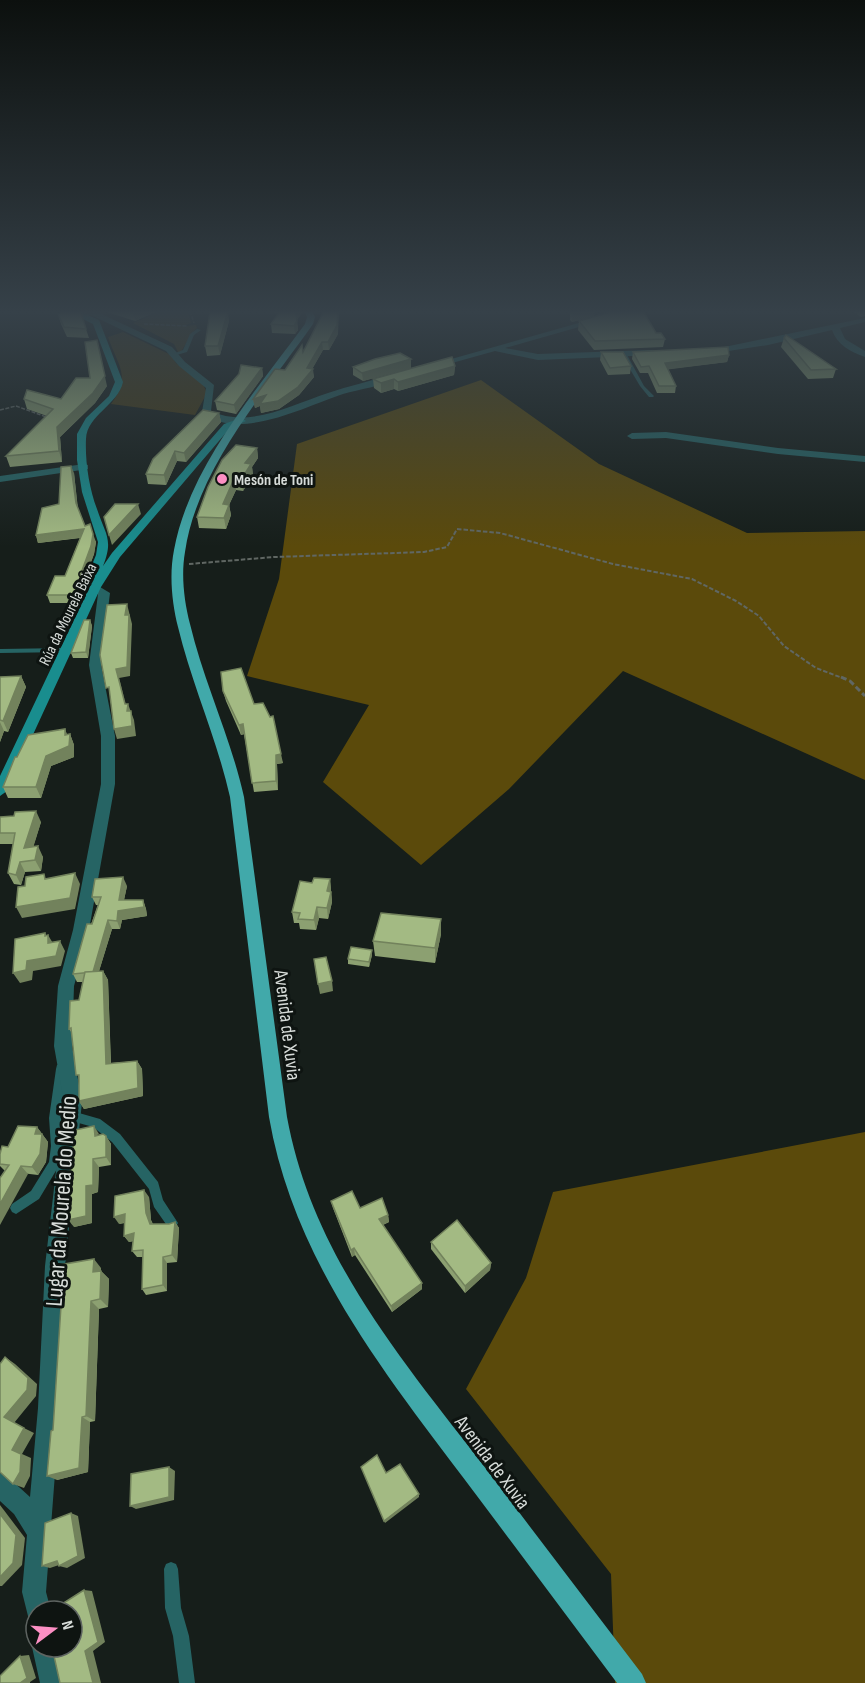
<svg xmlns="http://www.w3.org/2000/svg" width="865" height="1683" viewBox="0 0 865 1683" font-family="'Sofia Sans Condensed',sans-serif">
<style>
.green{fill:#463b13}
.forest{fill:#5b4a0b}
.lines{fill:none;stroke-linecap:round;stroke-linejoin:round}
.path-far2{stroke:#606763;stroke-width:1.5;stroke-dasharray:4 1.5;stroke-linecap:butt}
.path-far1{stroke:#606763;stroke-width:2;stroke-dasharray:4.5 2;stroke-linecap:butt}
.path{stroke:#606763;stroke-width:3;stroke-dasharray:6 3;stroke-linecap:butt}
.lane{fill:#266464;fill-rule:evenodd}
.street{fill:#266464;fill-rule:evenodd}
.secondary{fill:#198d8e;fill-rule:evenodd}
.primary{fill:#41a9aa;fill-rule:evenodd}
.wall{fill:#8ca071}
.shaded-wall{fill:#72825c}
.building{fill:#a3ba83;stroke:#72825c;stroke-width:1.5}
.poi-dot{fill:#fb8fc3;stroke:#0e1411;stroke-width:2}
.labels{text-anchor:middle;stroke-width:6;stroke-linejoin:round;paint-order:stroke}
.far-poi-label{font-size:16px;font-weight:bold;fill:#d7dcd9;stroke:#0e1411;text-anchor:start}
.far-street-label{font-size:16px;fill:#d7dcd9;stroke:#0e1411}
.street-label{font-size:20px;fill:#d7dcd9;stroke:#0e1411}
.near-street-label{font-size:24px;fill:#d7dcd9;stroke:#0e1411}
</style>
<rect width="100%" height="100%" fill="#161e1a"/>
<!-- green -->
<g class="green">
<polygon points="160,311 188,311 191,323 184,326 196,325 197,328 192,333 181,352 178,352 174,344 133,323"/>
<path d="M123,332L171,355L176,363L202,382L207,393L195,415L111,404C132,377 118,366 108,337Z"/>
</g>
<!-- forest -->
<g class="forest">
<polygon points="481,380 599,464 747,533 865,531 865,780 623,671 509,789 421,865 323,782 369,705 247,676 279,579 297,444"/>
<polygon points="865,1132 865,1683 615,1683 611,1574 466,1389 526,1278 553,1192"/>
</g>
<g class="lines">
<!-- path-far2 -->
<g class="path-far2">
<polyline points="190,311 194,323"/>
<polyline points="144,324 188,326"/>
<polyline points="0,410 16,406 49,418"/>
</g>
<!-- path-far1 -->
<polyline class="path-far1" points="189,564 274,557 424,552 447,547 457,529 500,533 613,564 692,579 736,601 759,616 784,646 816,668 845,679"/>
<!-- path -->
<polyline class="path" points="841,677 850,681 865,696"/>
<!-- lane -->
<g class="lane">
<polygon points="197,329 201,330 194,335 187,352 173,356 173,354 183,350 190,334"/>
<polygon points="622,353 626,353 644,386 654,396 653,397 649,397 640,386 621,354"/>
<polygon points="66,648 70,650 69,652 0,653 0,649"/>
<polygon points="61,1064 65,1065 66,1069 61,1118 63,1146 60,1164 39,1199 16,1214 12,1212 10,1208 12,1204 31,1191 49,1162 51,1146 49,1118 56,1069 57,1065"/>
<polygon points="72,1111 100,1119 120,1134 158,1182 163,1200 178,1223 176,1227 172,1229 168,1227 154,1207 149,1189 112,1142 93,1127 68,1120 66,1116 68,1112"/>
<polygon points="171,1562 176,1564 178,1569 181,1608 189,1636 195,1683 179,1683 173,1636 165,1608 164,1569 166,1564"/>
</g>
<!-- street -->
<g class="street">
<path d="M72,311H95L172,347L185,362L214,385L211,411C249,429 291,405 328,393C349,386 370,381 391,375L395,378C382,387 359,389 343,394C306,406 237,443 202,412L206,388L179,366L166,351L91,315H72Z"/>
<polygon points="621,311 635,311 505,348 538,354 652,350 655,351 655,355 538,360 495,351 434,368 430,365"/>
<path d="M865,318V322L840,328L845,339L865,351V357C851,352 837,345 832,330L768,345L709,354L705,351Z"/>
<polygon points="666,432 778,448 865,456 865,462 778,454 666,438 632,439 627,436 632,433"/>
<polygon points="84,464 88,465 88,469 0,482 0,476"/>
<polygon points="95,584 110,593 101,665 115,736 115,784 89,930 74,986 72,1046 82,1102 65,1266 60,1408 46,1592 51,1611 36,1611 36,1623 29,1620 22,1592 27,1535 14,1514 0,1501 0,1473 8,1477 30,1497 38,1408 45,1266 64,1102 54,1046 58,986 73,930 101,784 101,736 89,665 98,594 89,587"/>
<polygon points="36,1638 36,1647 58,1647 66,1683 40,1683 32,1647"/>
</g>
<!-- secondary -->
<path class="secondary" d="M67,311H79L99,320L123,382C118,405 87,415 86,439C85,461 89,488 97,509C105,534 114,539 103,566L112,553L224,424L241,418L246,421L230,428L120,557L101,587L7,791L0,796V776L91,584L87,577L96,555L98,542L82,492L77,460V434L86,418L109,396L115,382L93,324Z"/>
<!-- primary -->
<path class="primary" d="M304,311H312L315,317L313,324C266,391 197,468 185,552C181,575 184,601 190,624C204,683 231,738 244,797L287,1117C312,1253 398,1355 480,1461C534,1532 588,1603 642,1674L646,1683H617C565,1614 514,1545 462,1476C379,1366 293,1256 269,1117L230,797C217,739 192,685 178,627C172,603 169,575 174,550C189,467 256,391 305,324L307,317Z"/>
</g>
<!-- wall -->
<g class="wall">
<polygon points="104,311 157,311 135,321"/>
<polygon points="263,311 303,311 297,320 298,330 295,334 272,333 271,324 278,313"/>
<polygon points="570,311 595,311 594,316 572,322 570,320"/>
<polygon points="853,311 865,311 865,316 861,317"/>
<polygon points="58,314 86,329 89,338 67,337 61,324"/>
<polygon points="229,321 220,355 207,356 205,346"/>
<polygon points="579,321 656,333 665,339 663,347 594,350 578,330"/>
<polygon points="338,334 329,350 323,350 312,369 314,377 299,395 279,409 261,413 260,406 255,408 253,399 285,370 303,352"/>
<polygon points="784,338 836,369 833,378 808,379 781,347"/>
<polygon points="601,352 631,366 630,374 608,375 600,360"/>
<polygon points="633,352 729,355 727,362 668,369 676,386 675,393 657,393 648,373 640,373 632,359"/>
<polygon points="455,366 454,375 398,391 394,389 381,393 374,388 373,379"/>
<polygon points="353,367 411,368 363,381 353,375"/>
<polygon points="262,368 263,376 236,414 217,410 215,401"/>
<polygon points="107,386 95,403 60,437 62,462 10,467 6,456 47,416 27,409 24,399 61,399"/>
<polygon points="219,413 221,422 186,462 177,461 166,485 148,484 146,474"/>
<polygon points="257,448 258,458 252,467 253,475 243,491 236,490 229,505 231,515 226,529 199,528 197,517"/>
<polygon points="74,473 78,509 85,526 96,542 94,554 85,578 87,584 76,603 50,603 47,595 65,576 80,538 38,543 36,535 59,504"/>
<polygon points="90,620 92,626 88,658 73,658 71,653"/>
<polygon points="21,676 26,687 8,732 4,731 0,742 0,677"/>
<polygon points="223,691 254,704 283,763 277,764 278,790 254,792 244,734 241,735 226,701"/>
<polygon points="65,729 67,735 70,734 74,745 74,757 51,766 41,798 8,798 3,787 17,757"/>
<polygon points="0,817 41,822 33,847 43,857 41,871 25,872 21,885 14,884 8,873 13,844 0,844"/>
<polygon points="330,879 332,902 328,919 319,918 316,930 300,929 299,923 294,923 292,912 312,883"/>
<polygon points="127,886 124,900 143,900 146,909 147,916 122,920 120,929 112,929 99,971 103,971 108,980 111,1063 137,1061 142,1069 143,1096 84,1109 79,1101 79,1081 72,1033 69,1029 79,1000 83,982 77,982 73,974 98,905 96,905 92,897"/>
<polygon points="441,919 441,934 435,963 375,956 373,941"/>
<polygon points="372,955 369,967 348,964 348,959"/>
<polygon points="37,1127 48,1142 46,1162 38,1175 5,1171 0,1166 0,1154 8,1147"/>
<polygon points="99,1135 106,1136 111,1144 111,1165 99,1167 98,1192 92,1194 92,1223 74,1227"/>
<polygon points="149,1197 151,1220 153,1224 169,1224 175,1222 179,1228 177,1262 167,1263 167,1291 146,1295 142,1289 143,1257 137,1257 132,1251 133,1241 129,1242 124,1236 125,1223 119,1224"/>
<polygon points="331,1201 388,1215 389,1222 383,1225 422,1289 392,1312 355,1255 352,1257 333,1208"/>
<polygon points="431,1242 491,1263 490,1270 465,1293 431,1249"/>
<polygon points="101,1268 101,1271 109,1279 108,1307 99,1309 95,1421 90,1422 88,1472 57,1480 53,1430 61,1308 59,1307 60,1292 57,1290"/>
</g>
<!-- shaded-wall -->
<g class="shaded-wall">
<polygon points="133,311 157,311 157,312 135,321"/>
<polygon points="228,311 229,321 220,355 218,346"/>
<polygon points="296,311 303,311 296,320"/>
<polygon points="338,311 339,311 338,334 329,350 328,342"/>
<polygon points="579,311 595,311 594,316 572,322 573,313"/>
<polygon points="297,321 298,330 295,334 294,326"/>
<polygon points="97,340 107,386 95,403 60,437 62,462 59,451 57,427 93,393"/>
<polygon points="322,342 323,350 310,373 313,369 314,377 299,395 279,409 261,413 260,406 255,408 253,399 266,395 307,368"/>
<polygon points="729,355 727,362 664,370 665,363"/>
<polygon points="411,359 411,368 363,381 362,373"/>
<polygon points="455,366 454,375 398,391 398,382"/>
<polygon points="262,368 263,376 236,414 234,405"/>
<polygon points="394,379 394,389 381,393 381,383"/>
<polygon points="219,413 221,422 186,462 184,453"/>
<polygon points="257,448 258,458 252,467 253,475 243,491 241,480 245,463"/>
<polygon points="175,451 177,461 166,485 164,475"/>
<polygon points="71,466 74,473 78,511 76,503"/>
<polygon points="234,479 236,490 229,505 231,515 226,529 224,518 223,504"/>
<polygon points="138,504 141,514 112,545 109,535"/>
<polygon points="84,529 86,537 38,543 36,535"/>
<polygon points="93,534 96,542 94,554 85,578 87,584 76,603 73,595"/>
<polygon points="127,604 132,624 130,676 119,678 127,710 128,704 134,720 136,736 117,739 114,729 130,721 116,669"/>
<polygon points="90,620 92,626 88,658 86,652"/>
<polygon points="21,676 26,687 8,732 3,721"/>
<polygon points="0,722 4,731 0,742"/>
<polygon points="243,724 245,734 241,735 239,725"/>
<polygon points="65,729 69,740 70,734 74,745 74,757 51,766 41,798 36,787 46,756 65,735"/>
<polygon points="281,754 283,763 277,764 278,790 276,781 276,755"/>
<polygon points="36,811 41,822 30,858 24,848"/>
<polygon points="38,846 43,857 41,871 35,860"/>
<polygon points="20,862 25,872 21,885 16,875"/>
<polygon points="75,873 80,884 75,909 22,918 16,907"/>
<polygon points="123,877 127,886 122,909 119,900"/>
<polygon points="330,879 332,902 328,919 327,908 327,891"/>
<polygon points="143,900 146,909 147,916 122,920 120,929 117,921 118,911"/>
<polygon points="317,907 319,918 316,930 314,920"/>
<polygon points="441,919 441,934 435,963 435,948"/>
<polygon points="108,920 112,929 96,981 92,973"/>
<polygon points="45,933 48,938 48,935 54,945 54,953 45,936"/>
<polygon points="60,941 65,951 61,966 33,971 32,980 20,983 13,973 27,961"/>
<polygon points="372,950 372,955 369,967 369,962"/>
<polygon points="103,971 108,980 111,1072 106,1064"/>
<polygon points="332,981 333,991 320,994 318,984"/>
<polygon points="137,1061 142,1069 143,1096 84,1109 79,1101"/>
<polygon points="94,1126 99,1134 95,1136"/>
<polygon points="37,1127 48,1142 46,1162 38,1175 32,1167 35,1134"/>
<polygon points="106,1136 111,1144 111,1165 106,1157"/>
<polygon points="93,1159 99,1167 98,1192 92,1194 92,1223 74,1227 68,1220 86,1186"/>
<polygon points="21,1166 28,1174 0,1225 0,1204"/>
<polygon points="144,1190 149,1197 151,1220 155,1231 150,1224 146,1213"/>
<polygon points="125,1214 130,1221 119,1224 114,1217"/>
<polygon points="388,1215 389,1222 380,1226 379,1219"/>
<polygon points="175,1222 179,1228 177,1262 172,1255"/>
<polygon points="134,1233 139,1240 129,1242 124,1236"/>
<polygon points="354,1248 355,1255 352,1257 351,1250"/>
<polygon points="163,1257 167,1263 167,1291 163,1285"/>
<polygon points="94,1259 101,1268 101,1279 101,1271 109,1279 108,1307 100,1299 93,1272"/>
<polygon points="491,1263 490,1270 465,1293 465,1286"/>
<polygon points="422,1283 422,1289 392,1312 391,1306"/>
<polygon points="91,1301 99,1309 95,1421 86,1416"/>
<polygon points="5,1357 15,1364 37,1384 36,1396 14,1423 34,1433 22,1454 31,1458 30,1476 24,1488 13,1484 12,1450 4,1417"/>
<polygon points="82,1417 90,1422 88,1472 57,1480 47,1476"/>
<polygon points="169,1467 175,1471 174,1500 136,1509 130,1506"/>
<polygon points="419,1494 419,1497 385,1523 384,1521"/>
<polygon points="0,1505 25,1538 22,1565 2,1586 0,1586"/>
<polygon points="71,1513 78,1516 85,1558 67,1568 59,1566"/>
<polygon points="57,1561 65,1563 50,1568 42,1566"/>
<polygon points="84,1590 92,1591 105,1642 93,1651 101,1683 93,1683 85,1651"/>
<polygon points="29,1655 36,1678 30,1682 30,1683 20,1683 20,1656"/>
</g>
<!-- building -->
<g class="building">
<polygon points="66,311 77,311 81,313 86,329 64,327 58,314"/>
<polygon points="228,311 218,346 205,346 210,312"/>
<polygon points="280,311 296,311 297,321 294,326 271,324"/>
<polygon points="324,311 338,311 337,325 328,342 322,342 307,368 313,369 298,387 278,401 260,404 266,395 253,399 275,369 285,370 302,345 303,352"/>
<polygon points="619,311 643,311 656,333 661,333 665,339 595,341 579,321 610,312"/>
<polygon points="786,335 836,369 811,370 784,338"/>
<polygon points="97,340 105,376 93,393 57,427 59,451 6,456 53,409 24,399 27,390 61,399 76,378 90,378 85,342"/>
<polygon points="728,347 729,355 665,363 676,386 659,386 649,366 641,367 633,352"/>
<polygon points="601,352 623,352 631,366 610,368"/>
<polygon points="400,353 411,359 362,373 353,367 375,359"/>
<polygon points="452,357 455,366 398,382 394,379 381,383 373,379"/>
<polygon points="241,365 262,368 234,405 215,401 239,374"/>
<polygon points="203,410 219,413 184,453 175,451 164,475 146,474 153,459"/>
<polygon points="236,445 257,448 245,463 251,464 241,480 234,479 223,504 229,505 224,518 197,517 208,487 222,460"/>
<polygon points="71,466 76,503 85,526 90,524 93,534 91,546 80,576 84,576 73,595 47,595 55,576 65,576 84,529 36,535 42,508 59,504 61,467"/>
<polygon points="115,504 138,504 109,535 104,517"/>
<polygon points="127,604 125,615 129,615 127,667 116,669 125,704 128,704 127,711 131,711 132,726 114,729 109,687 106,688 100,655 107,605"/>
<polygon points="84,620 90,620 86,652 71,653"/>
<polygon points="241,668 254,704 263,703 270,717 273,716 281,754 276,755 276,781 252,783 243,724 239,725 223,691 221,672"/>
<polygon points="21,676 3,721 0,720 0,677"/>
<polygon points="65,729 65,735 70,734 69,746 46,756 36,787 3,787 15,757 17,757 28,735"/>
<polygon points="36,811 24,848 38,846 35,860 20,862 16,875 8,873 15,833 0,833 0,817 14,816 15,812"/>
<polygon points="75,873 70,898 16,907 18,887 25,886 26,877 44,874 45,879"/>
<polygon points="123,877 119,900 143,900 144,907 118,911 117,921 108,920 93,972 73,974 87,924 92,924 101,897 92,897 95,879"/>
<polygon points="314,878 330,879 327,891 331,892 327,908 317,907 314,920 298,919 300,913 292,912 300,881 312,883"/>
<polygon points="381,913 441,919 435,948 373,941"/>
<polygon points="45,933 45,936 48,935 48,943 60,941 56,956 27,961 26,970 13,973 15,939"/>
<polygon points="351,947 372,950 369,962 348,959"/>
<polygon points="326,957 332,981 318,984 314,959"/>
<polygon points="103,971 106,1064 137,1061 138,1088 79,1101 79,1075 76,1075 71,1028 69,1029 70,1001 79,1000 85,972"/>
<polygon points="18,1126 37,1127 35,1134 42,1134 40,1154 32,1167 21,1166 0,1204 0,1178 9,1165 0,1164 0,1154 2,1146 8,1147"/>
<polygon points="94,1126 95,1136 103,1134 106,1136 106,1157 93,1159 93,1185 86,1186 86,1216 68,1220 68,1190 75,1130"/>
<polygon points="144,1190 146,1213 150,1224 169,1224 175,1222 172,1255 163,1257 163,1285 142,1289 143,1250 132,1251 134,1233 124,1236 125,1214 114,1217 115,1196"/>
<polygon points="352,1191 360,1208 382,1198 388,1215 379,1219 422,1283 391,1306 354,1248 351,1250 331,1201"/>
<polygon points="457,1220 491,1263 465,1286 431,1242"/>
<polygon points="94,1259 93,1272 101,1271 100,1299 91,1301 86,1416 82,1417 79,1468 47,1476 51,1431 53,1430 61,1306 59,1307 61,1289 57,1290 59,1265"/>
<polygon points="5,1357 28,1378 27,1390 4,1417 24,1428 12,1450 21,1454 20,1472 13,1484 0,1472 0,1364"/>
<polygon points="377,1455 386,1473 400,1464 419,1494 384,1521 361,1467"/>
<polygon points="169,1467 169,1497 130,1506 131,1474"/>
<polygon points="71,1513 78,1556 59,1566 57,1561 42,1566 45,1523"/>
<polygon points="0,1514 16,1535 13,1563 0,1577"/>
<polygon points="84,1590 98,1642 85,1651 93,1683 60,1683 52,1647 72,1647 72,1611 51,1611"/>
<polygon points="20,1656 27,1678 20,1683 0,1683 0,1676"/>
</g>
<!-- sky -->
<linearGradient id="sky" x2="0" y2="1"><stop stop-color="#0c100e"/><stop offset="0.57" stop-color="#364149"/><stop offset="1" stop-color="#364149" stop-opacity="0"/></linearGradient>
<rect width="865" height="547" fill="url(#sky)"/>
<!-- markers -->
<circle class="poi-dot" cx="222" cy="479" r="6"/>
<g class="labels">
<!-- far-poi labels -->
<g class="far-poi-label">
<text x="234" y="485">Mesón de Toni</text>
</g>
<!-- far-street labels -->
<g class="far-street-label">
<text transform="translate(67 614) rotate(-64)" y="6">Rúa da Mourela Baixa</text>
</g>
<!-- street labels -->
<g class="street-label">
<text transform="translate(288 1025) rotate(83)" y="7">Avenida de Xuvia</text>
<text transform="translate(493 1462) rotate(53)" y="7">Avenida de Xuvia</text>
</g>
<!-- near-street labels -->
<g class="near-street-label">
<text transform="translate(61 1201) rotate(-86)" y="8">Lugar da Mourela do Medio</text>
</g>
</g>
<!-- north arrow -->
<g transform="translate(54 1629) rotate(74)"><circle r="28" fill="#0e1411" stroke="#5e6461" stroke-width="1.5"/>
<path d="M0-4.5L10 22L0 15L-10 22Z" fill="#fb8fc3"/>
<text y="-9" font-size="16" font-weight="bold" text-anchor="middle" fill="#d7dcd9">N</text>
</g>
</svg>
